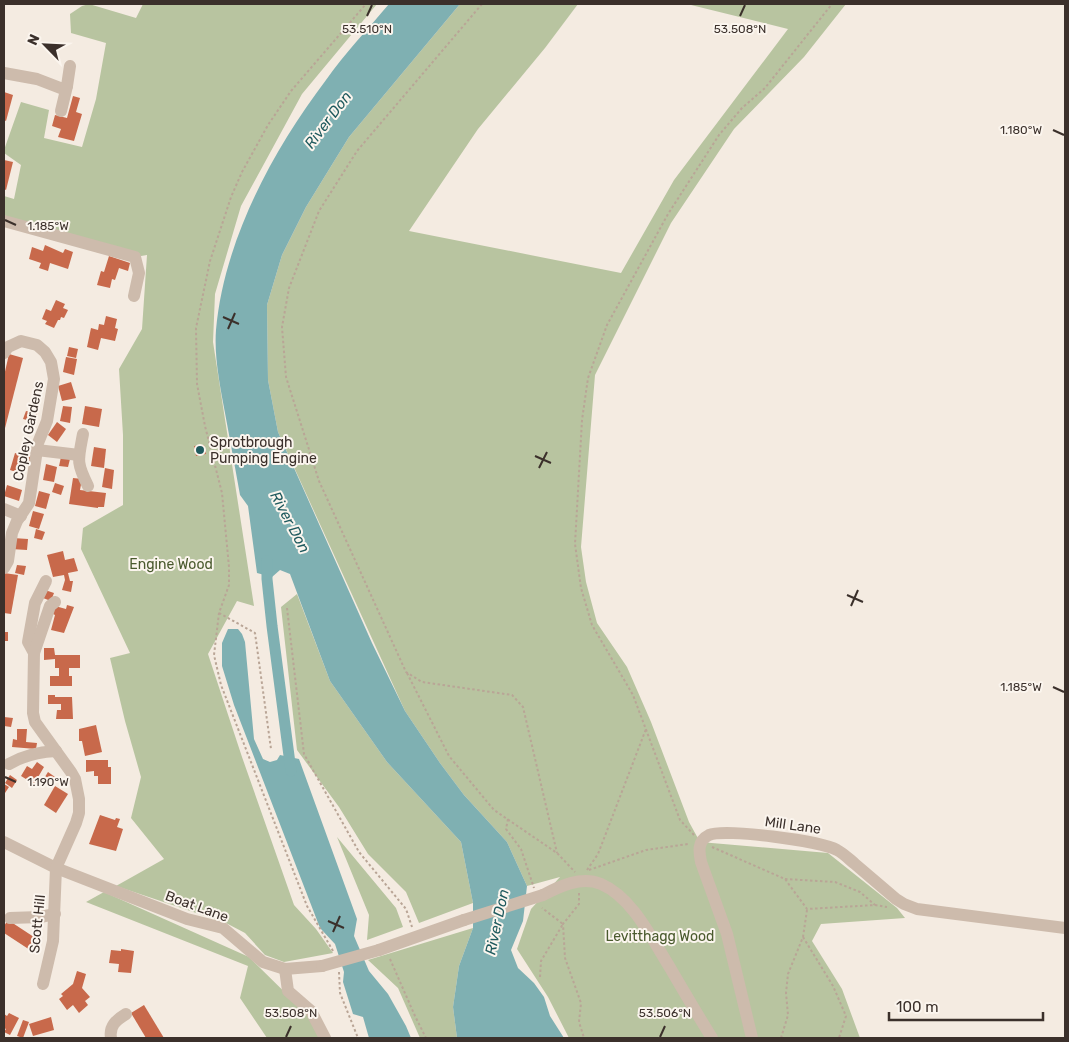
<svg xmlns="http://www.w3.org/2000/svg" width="1069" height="1042" viewBox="0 0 1069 1042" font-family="Rubik,sans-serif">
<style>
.green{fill:#b8c4a0}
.water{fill:#7fb0b2}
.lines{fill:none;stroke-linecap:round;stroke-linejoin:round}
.canal{stroke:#7fb0b2;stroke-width:11}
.building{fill:#c8694b}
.path{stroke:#b9a596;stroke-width:2;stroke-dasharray:2.5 2.5;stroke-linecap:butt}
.minor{stroke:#cdbbac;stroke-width:12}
.minor-bridge{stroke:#cdbbac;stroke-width:12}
.ticks{fill:none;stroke:#3b302b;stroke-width:2}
.poi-dot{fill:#1f5a5e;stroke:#fbf5ee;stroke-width:2}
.labels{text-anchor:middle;stroke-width:4;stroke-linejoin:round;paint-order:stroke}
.street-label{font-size:14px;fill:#3b302b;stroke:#fbf5ee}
.poi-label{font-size:14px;fill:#3b302b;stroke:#fbf5ee;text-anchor:start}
.park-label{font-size:14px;fill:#4a5a2e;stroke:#fbf5ee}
.water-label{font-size:15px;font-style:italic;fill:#1f5a5e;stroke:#fbf5ee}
.ticks-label{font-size:12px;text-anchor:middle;fill:#3b302b;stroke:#fbf5ee;stroke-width:4;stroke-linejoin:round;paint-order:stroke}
</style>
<rect width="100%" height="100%" fill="#f4ebe1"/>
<!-- green -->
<g class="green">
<polygon points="89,4 136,18 143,4 377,4 302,94 241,206 215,294 213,342 254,606 237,601 208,654 242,757 294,905 316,929 333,953 284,962 265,955 245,933 226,923 116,886 164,859 131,818 141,777 125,721 110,658 130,653 81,549 83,528 123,505 123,435 119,369 142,329 147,255 135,257 4,221 4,196 14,199 21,165 4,153 4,150 21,102 49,110 44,138 82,147 96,99 106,43 71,33 70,14 82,6"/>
<polygon points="460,4 578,4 545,48 478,129 409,231 621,273 674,180 788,29 687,4 846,4 804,57 734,129 671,223 595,375 581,547 586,582 597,623 627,667 651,722 689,822 700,842 828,853 897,908 905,918 821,924 812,941 842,989 860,1038 569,1038 548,997 517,949 531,909 560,877 527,886 507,842 464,795 440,763 405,711 278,432 268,380 267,305 282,255 306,207 349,137"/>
<polygon points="297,594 330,681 387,762 461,842 473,903 419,923 406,892 368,854 339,807 297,750 281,607"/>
<polygon points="337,837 396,908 403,927 367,940 369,915"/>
<polygon points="104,892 249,957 313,1020 322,1038 267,1038 240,998 248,966 86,902"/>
<polygon points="473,928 459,966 453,1007 457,1038 420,1038 398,988 368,960"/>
</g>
<!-- water -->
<g class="water">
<path d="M389,4H460L349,137L306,207L282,255L267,305L268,380L278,432L372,643L405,711L440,763L464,795L507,842L527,886L523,921L511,950L518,968L534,983L544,997L550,1016L564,1038H457L453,1007L459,966L473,928V903L461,842L387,762L330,681L290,574L280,570L272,577L257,573L248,506L240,495C235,467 230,440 225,413C220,386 214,357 216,330C224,240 273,150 326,80C345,53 368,29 389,4Z"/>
<polygon points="228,629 238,629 242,634 245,642 254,739 263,759 270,762 277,760 280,755 299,759 357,919 354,936 369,971 388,994 406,1026 411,1038 369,1038 363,1017 353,1014 343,982 344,972 335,944 320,928 234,705 222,666 222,643"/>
</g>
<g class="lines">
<!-- canal -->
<polyline class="canal" points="267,561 267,579 272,626 291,771"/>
</g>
<!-- building -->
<g class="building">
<polygon points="4,92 13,95 6,121 4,120"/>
<polygon points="73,96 80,98 76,112 82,114 74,141 58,137 61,129 52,126 55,115 67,118"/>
<polygon points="4,160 13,162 6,190 4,189"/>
<polygon points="45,245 63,253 65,249 73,252 68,269 50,263 48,271 39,268 41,263 29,259 32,247 43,251"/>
<polygon points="109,256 130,263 128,271 119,268 115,280 112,279 110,288 97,285 101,271 104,272"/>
<polygon points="56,300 65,304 63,308 68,310 64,318 61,317 60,320 58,320 54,328 45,324 47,321 42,319 46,309 51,311"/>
<polygon points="106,316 117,319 115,328 118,329 115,341 101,338 98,350 87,347 91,328 98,330 99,324 104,325"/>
<polygon points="69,347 78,349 76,358 67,356"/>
<polygon points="9,354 23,358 4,432 4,376"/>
<polygon points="66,357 77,359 74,375 63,372"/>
<polygon points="71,382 76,398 62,401 58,386"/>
<polygon points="63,406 72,407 70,423 60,421"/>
<polygon points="85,406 102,409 99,427 82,424"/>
<polygon points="26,411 37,413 35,422 23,419"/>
<polygon points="57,422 66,429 57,442 48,435"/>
<polygon points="204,445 206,454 196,456 194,446"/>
<polygon points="94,447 106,449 104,468 91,466"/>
<polygon points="15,453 31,457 28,466 21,464 19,473 10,470"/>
<polygon points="61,457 70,459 68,467 59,466"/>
<polygon points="46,464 57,467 54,482 43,480"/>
<polygon points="105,468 114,470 112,489 102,487"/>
<polygon points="73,478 82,479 80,490 106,493 104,507 98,507 98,508 69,504"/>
<polygon points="55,483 64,486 61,495 52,492"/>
<polygon points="7,485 22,490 19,501 4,496"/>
<polygon points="39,491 50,494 46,509 35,506"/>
<polygon points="33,511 44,514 39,529 29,526"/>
<polygon points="36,529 45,532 42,540 34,538"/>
<polygon points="13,538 28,539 27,550 11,549"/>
<polygon points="63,551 65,560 74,558 78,571 68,573 70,581 73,581 71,592 62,590 65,580 64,575 53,577 47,555"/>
<polygon points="17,565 26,566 24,575 15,573"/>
<polygon points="4,573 18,575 11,614 4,613"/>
<polygon points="45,590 54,593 51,601 43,598"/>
<polygon points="67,605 74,607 64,633 51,630 55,615 53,614 55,606 66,609"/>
<rect x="4" y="632" width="4" height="9"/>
<polygon points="44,648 54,648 55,655 80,655 80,668 69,668 69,676 72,676 72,686 50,686 50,676 59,676 59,668 55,668 55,659 44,660"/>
<polygon points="48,695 55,695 55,697 72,697 73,719 56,719 57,710 61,710 61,704 48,704"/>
<polygon points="4,717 13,718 11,727 4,726"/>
<polygon points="96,725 102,752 85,756 82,741 79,741 79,729"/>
<polygon points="17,729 27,729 26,742 37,743 36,749 12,747 13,739 17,740"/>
<polygon points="86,760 108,760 108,767 111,767 111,784 98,784 98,776 94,776 94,771 86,772"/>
<polygon points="37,762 44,767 34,784 21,776 27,766 32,769"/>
<polygon points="48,772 55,777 50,785 43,780"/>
<polygon points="10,775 17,780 12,788 5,783"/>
<polygon points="4,784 9,787 5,793 4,792"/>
<polygon points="55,786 68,794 56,813 44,805"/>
<polygon points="100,815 115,820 116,818 120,819 117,827 123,829 116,851 89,844"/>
<polygon points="8,920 37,939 30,950 4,933 4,926"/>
<polygon points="121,949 134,951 131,973 118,972 119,964 109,963 111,950 121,951"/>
<polygon points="77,971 86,974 82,988 90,997 85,1001 88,1005 79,1013 73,1005 67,1010 59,999 63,996 61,994 73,984"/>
<polygon points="144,1005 164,1038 146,1038 131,1013"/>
<polygon points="9,1013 19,1018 10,1035 4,1032 6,1029 4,1028 4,1014 7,1016"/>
<polygon points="51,1017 54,1030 33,1036 29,1024"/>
<polygon points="23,1020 29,1022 23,1038 17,1036"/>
</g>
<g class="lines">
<!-- path -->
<g class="path">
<polyline points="482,4 357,151 319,211 289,288 282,327 286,377 319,481 406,672 422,682 512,695 523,707 557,853"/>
<polyline points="287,608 304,754 359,852 406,909 412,927"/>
<polyline points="219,613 255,633 271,749"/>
<polyline points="407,673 449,756 494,810 557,853 575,872"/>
<polyline points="508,819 506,829 521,849 534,888"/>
<polyline points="694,835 680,820 633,695 592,625 581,588 575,544 582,420 588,378 607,325 668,214 719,135 742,108 765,88 832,4"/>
<polyline points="712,847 785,879 807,909 875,905 887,907"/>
<polyline points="587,870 598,854 646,729"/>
<polyline points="589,870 646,850 688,844"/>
<polyline points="785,879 835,882 860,892 875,905"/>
<polyline points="579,893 579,904 563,924 565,958 581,1003 579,1022 584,1038"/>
<polyline points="803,937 833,986 846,1016 839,1038"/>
<polyline points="333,951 307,906 221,685 214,655 219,613 229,585 229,567 222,493 205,426 197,384 196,328 210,261 231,197 242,172 268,125 291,91 366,4"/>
<polyline points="390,959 415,1016 426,1038"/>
<polyline points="339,972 340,993 358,1038"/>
<polyline points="540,977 541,961 563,924 542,908"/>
<polyline points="781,1038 788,1015 786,993 788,974 803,937 807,910"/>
</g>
<!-- minor -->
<g class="minor">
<polyline points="4,73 37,79 63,89 67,86 70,66"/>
<polyline points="61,111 67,86"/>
<polyline points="4,221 135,257 139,273 134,296"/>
<polyline points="4,353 8,347 21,341 37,345 45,352 51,362 54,379 47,421 38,443 29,503 17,521 12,533 8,561 4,568"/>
<path d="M83,434C78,460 76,462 88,486"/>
<polyline points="37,450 79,455"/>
<polyline points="4,509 21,516"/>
<polyline points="34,653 28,642 35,603 46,581"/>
<path d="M9,764C24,755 39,752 56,751"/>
<polyline points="4,842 56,868 187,919 223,928 263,962 285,969 322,966"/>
<path d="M543,895C560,886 581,876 601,884C632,897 652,939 669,966C683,990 697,1014 712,1038"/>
<polyline points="10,918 40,917 55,914"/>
<polyline points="379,950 464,920"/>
<polyline points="285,969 288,991 311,1011 325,1038"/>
<polyline points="43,984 53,941 56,868 76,823 79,813 79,799 75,779 71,772 35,722 33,713 34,653 50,606 55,602"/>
<path d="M111,1038C109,1026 116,1020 126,1014"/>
<path d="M752,1038L727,934L701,862C699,852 697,841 709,835C724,828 821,841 837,850C843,853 849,859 855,864C869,876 882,887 896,899L904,904L917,909L1065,928"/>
</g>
<!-- minor-bridge -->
<g class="minor-bridge">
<polyline points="464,920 543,895"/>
<polyline points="322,966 379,950"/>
</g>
</g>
<!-- ticks -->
<path class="ticks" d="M367,16L372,5M740,16L745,5M1053,130L1064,135M5,220L16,225M223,317L239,324M228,329L235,313M535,456L551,463M539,468L547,452M847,595L863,602M851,606L858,590M1053,687L1064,692M5,777L16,782M328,921L344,928M333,932L340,916M286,1037L291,1026M660,1037L665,1026"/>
<!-- markers -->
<circle class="poi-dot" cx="200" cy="450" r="5"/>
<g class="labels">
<!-- street labels -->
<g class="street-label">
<text transform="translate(28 431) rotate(-78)" y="5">Copley Gardens</text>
<text transform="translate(793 825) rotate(8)" y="5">Mill Lane</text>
<text transform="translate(197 906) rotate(20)" y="5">Boat Lane</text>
<text transform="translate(37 924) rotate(-84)" y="5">Scott Hill</text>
</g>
<!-- poi labels -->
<g class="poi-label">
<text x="210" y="447">Sprotbrough<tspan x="210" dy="16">Pumping Engine</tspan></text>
</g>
<!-- park labels -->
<g class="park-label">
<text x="171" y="569">Engine Wood</text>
<text x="660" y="941">Levitthagg Wood</text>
</g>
<!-- water labels -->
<g class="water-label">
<text transform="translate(328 120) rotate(-53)" y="5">River Don</text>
<text transform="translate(290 522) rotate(62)" y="5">River Don</text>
<text transform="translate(497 922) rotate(-78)" y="5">River Don</text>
</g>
</g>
<g class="ticks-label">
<text x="367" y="33">53.510°N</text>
<text x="740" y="33">53.508°N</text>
<text x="1021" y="134">1.180°W</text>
<text x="48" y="230">1.185°W</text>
<text x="1021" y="691">1.185°W</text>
<text x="48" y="786">1.190°W</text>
<text x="291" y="1017">53.508°N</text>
<text x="665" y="1017">53.506°N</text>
</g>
<!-- border -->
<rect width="1069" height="1042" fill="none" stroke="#3b302b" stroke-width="10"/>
<!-- north arrow -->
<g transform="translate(45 45) rotate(294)" stroke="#fbf5ee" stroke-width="4" paint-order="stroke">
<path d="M0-4L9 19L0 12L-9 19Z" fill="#3b302b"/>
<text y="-8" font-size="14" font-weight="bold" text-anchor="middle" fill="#3b302b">N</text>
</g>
<!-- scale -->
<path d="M889 1012v8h154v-8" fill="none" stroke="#3b302b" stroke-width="2.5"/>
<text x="896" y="1012" font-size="15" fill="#3b302b" stroke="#fbf5ee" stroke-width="4" paint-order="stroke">100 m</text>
</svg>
